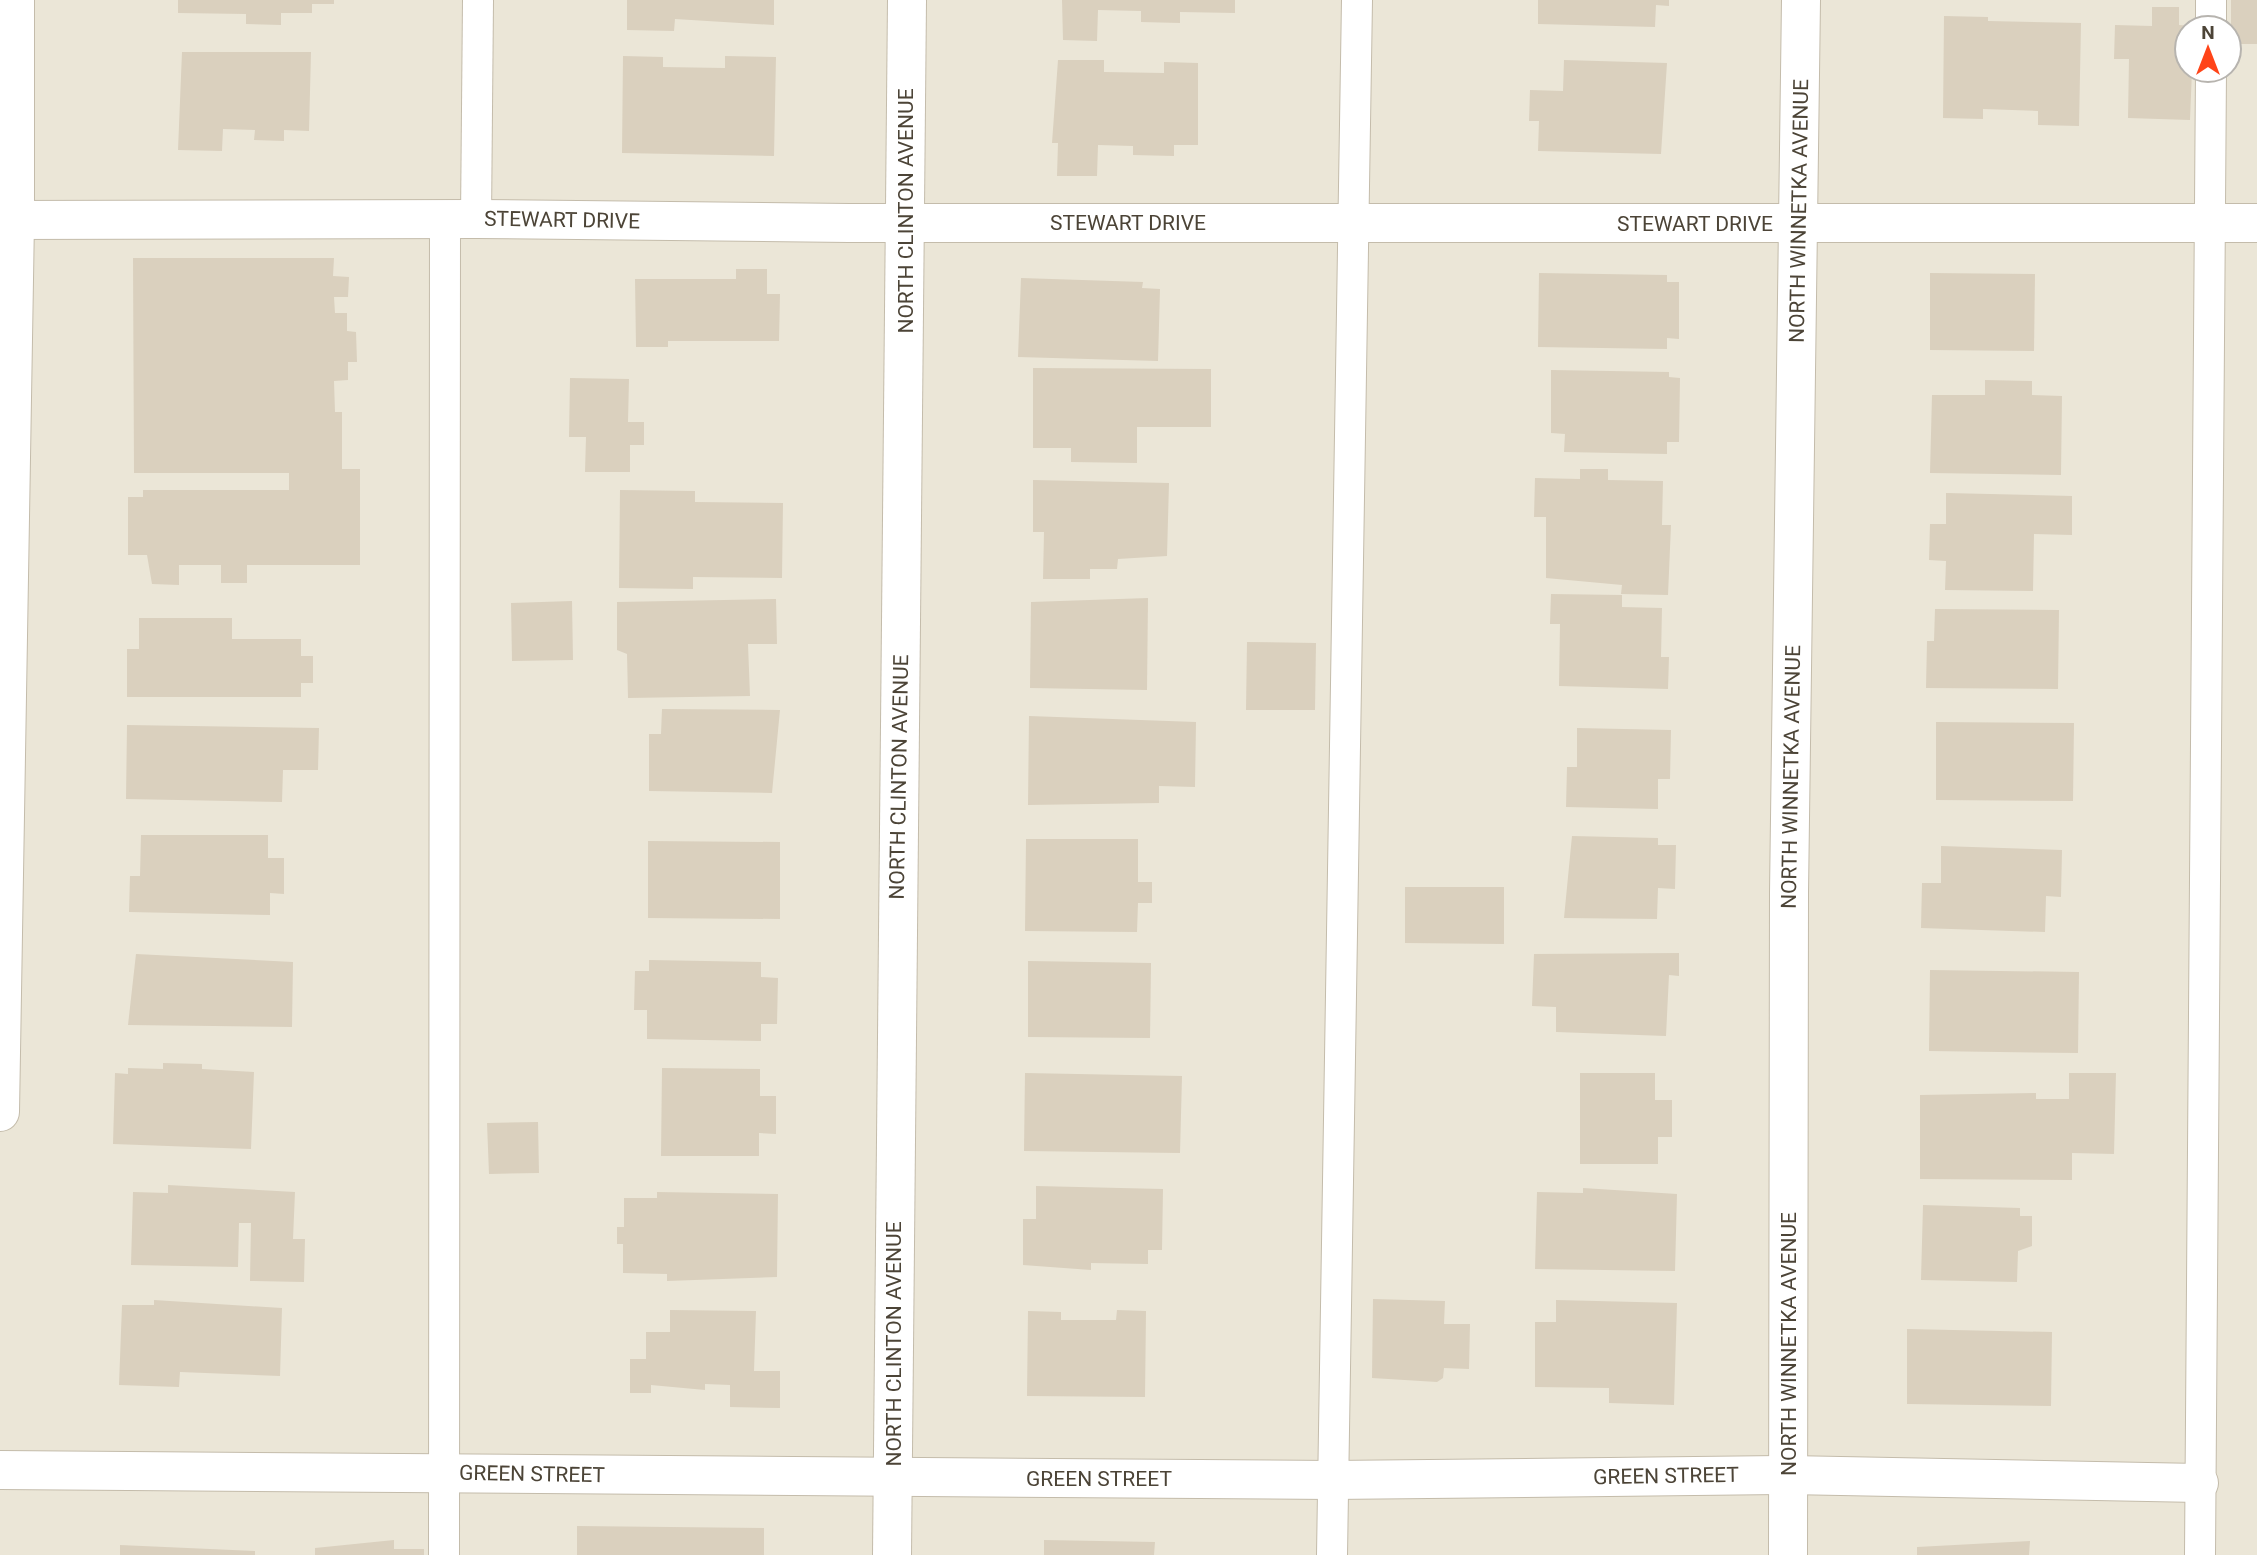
<svg xmlns="http://www.w3.org/2000/svg" width="2257" height="1555" viewBox="0 0 2257 1555" font-family="Roboto,sans-serif">
<style>
.residential{fill:#ebe6d7;fill-rule:evenodd}
.building{fill:#dad0be}
.lines{fill:none;stroke-linecap:round;stroke-linejoin:round}
.service-casing{stroke:#c4bcab;stroke-width:32}
.minor-casing{stroke:#c4bcab;stroke-width:40}
.service{stroke:#fff;stroke-width:30}
.minor{stroke:#fff;stroke-width:38}
.labels{text-anchor:middle;stroke-width:5;stroke-linejoin:round;paint-order:stroke}
.street-label{font-size:21px;fill:#4c4437;stroke:#fff}
</style>
<rect width="100%" height="100%" fill="#f7f3ea"/>
<!-- residential -->
<path class="residential" d="M0,0H2257V1555H0ZM2187,28H2229V70H2187Z"/>
<!-- building -->
<g class="building">
<polygon points="178,0 334,0 334,4 312,4 312,13 281,13 281,25 246,24 246,14 178,13"/>
<polygon points="627,0 774,0 774,25 675,19 674,31 627,30"/>
<polygon points="1062,0 1235,0 1235,13 1180,12 1180,23 1141,22 1141,11 1098,10 1097,41 1063,40"/>
<polygon points="1538,0 1669,0 1669,6 1656,5 1655,27 1538,24"/>
<rect x="2231" y="0" width="26" height="44"/>
<polygon points="2152,7 2179,7 2179,25 2193,26 2193,28 2187,28 2187,70 2192,70 2190,120 2128,118 2129,59 2114,59 2115,25 2152,26"/>
<polygon points="1944,16 1988,17 1988,21 2081,23 2079,126 2038,125 2038,111 1983,109 1983,119 1943,118"/>
<polygon points="182,52 311,52 309,131 284,130 284,141 254,140 255,130 223,129 222,151 178,150"/>
<polygon points="623,56 663,57 663,67 725,68 725,56 776,57 774,156 622,153"/>
<polygon points="1058,60 1104,60 1104,72 1164,73 1164,62 1198,63 1198,145 1174,145 1174,156 1133,155 1133,146 1098,145 1097,176 1057,176 1058,143 1052,143"/>
<polygon points="1564,60 1667,63 1661,154 1538,151 1539,121 1529,121 1530,90 1563,91"/>
<polygon points="133,258 334,258 333,276 349,277 348,297 334,297 335,313 347,313 347,331 356,332 357,362 348,362 348,380 334,381 335,412 342,412 342,469 360,469 360,565 247,565 247,583 221,583 221,565 179,565 179,585 152,584 147,555 128,555 128,497 143,497 143,490 289,490 289,473 134,473"/>
<polygon points="736,269 767,269 767,294 780,294 779,341 668,341 668,347 636,347 635,279 736,279"/>
<polygon points="1539,273 1667,275 1667,282 1679,282 1679,339 1667,338 1667,349 1538,347"/>
<polygon points="1930,273 2035,274 2034,351 1930,350"/>
<polygon points="1021,278 1143,282 1142,288 1160,289 1158,361 1018,357"/>
<polygon points="1033,368 1211,369 1211,427 1137,427 1137,463 1071,462 1071,448 1033,448"/>
<polygon points="1551,370 1669,372 1669,377 1680,378 1679,442 1667,442 1667,454 1564,452 1565,434 1551,433"/>
<polygon points="570,378 629,379 628,422 644,422 644,445 630,445 630,472 585,472 586,437 569,437"/>
<polygon points="1985,380 2032,381 2032,395 2062,396 2061,475 1930,473 1932,395 1985,395"/>
<polygon points="1580,469 1608,469 1608,480 1663,481 1662,525 1671,525 1668,595 1621,594 1622,585 1546,578 1546,517 1534,517 1535,478 1580,479"/>
<polygon points="1033,480 1169,483 1167,556 1118,559 1117,569 1090,569 1090,579 1043,579 1044,532 1033,532"/>
<polygon points="620,490 695,491 695,502 783,503 782,578 693,577 693,589 619,588"/>
<polygon points="1946,493 2072,496 2072,535 2034,534 2033,591 1945,590 1946,561 1929,560 1930,524 1946,524"/>
<polygon points="1551,594 1622,595 1622,607 1662,608 1661,657 1669,657 1668,689 1559,686 1560,624 1550,624"/>
<polygon points="1148,598 1147,690 1030,688 1031,602"/>
<polygon points="776,599 777,644 748,644 750,696 628,698 627,654 617,650 617,602"/>
<polygon points="572,601 573,660 512,661 511,603"/>
<polygon points="1935,609 2059,610 2058,689 1926,688 1927,641 1934,641"/>
<polygon points="139,618 232,618 232,639 301,639 301,656 313,656 313,683 301,683 301,697 127,697 127,649 139,649"/>
<polygon points="1247,642 1316,643 1315,710 1246,710"/>
<polygon points="662,709 780,710 772,793 649,791 649,734 661,734"/>
<polygon points="1029,716 1196,722 1195,787 1159,786 1159,803 1028,805"/>
<polygon points="1936,722 2074,723 2073,801 1936,800"/>
<polygon points="127,725 319,728 318,770 283,770 282,802 126,799"/>
<polygon points="1577,728 1671,730 1670,779 1658,779 1658,809 1566,807 1567,767 1577,767"/>
<polygon points="141,835 268,835 268,858 284,858 284,894 270,893 270,915 129,912 130,876 140,876"/>
<polygon points="1572,836 1658,838 1658,845 1676,845 1675,889 1658,888 1657,919 1564,918"/>
<polygon points="1026,839 1138,839 1138,882 1152,882 1152,903 1138,903 1137,932 1025,931"/>
<polygon points="648,841 780,842 780,919 648,918"/>
<polygon points="1941,846 2062,850 2061,897 2046,896 2045,932 1921,928 1922,883 1941,883"/>
<polygon points="1405,887 1504,887 1504,944 1405,943"/>
<polygon points="1679,953 1679,976 1669,975 1666,1036 1556,1032 1556,1007 1532,1006 1534,954"/>
<polygon points="136,954 293,962 292,1027 128,1025"/>
<polygon points="649,960 761,962 761,977 778,978 777,1024 761,1024 761,1041 647,1039 647,1010 634,1010 635,971 649,971"/>
<polygon points="1028,961 1151,963 1150,1038 1028,1037"/>
<polygon points="1930,970 2079,972 2078,1053 1929,1051"/>
<polygon points="163,1063 202,1064 202,1069 254,1072 251,1149 113,1144 115,1073 128,1074 128,1068 163,1069"/>
<polygon points="662,1068 760,1069 760,1096 776,1096 776,1134 759,1133 759,1156 661,1156"/>
<polygon points="1025,1073 1182,1076 1180,1153 1024,1151"/>
<polygon points="1580,1073 1655,1073 1655,1100 1672,1100 1672,1137 1658,1137 1658,1164 1580,1164"/>
<polygon points="2069,1073 2116,1073 2114,1154 2072,1153 2072,1180 1920,1179 1920,1095 2036,1093 2036,1099 2069,1099"/>
<polygon points="538,1122 539,1173 489,1174 487,1123"/>
<polygon points="168,1185 295,1192 293,1239 305,1239 304,1282 250,1281 251,1223 239,1223 238,1267 131,1265 133,1192 168,1193"/>
<polygon points="1036,1186 1163,1189 1162,1250 1148,1250 1148,1264 1091,1263 1091,1270 1023,1265 1023,1219 1036,1219"/>
<polygon points="1583,1188 1677,1194 1675,1271 1535,1269 1537,1192 1583,1193"/>
<polygon points="657,1192 778,1194 777,1277 667,1281 667,1274 623,1273 623,1244 617,1244 617,1227 624,1227 624,1198 657,1198"/>
<polygon points="1923,1205 2020,1208 2020,1216 2032,1216 2032,1246 2018,1251 2017,1282 1921,1280"/>
<polygon points="1373,1299 1445,1301 1444,1324 1470,1324 1469,1369 1444,1368 1443,1378 1437,1382 1372,1378"/>
<polygon points="154,1300 282,1308 280,1376 180,1372 179,1387 119,1385 122,1305 154,1305"/>
<polygon points="1556,1300 1677,1303 1674,1405 1609,1403 1609,1388 1535,1387 1535,1322 1556,1322"/>
<polygon points="670,1310 756,1311 754,1371 780,1371 780,1408 730,1407 730,1385 705,1384 705,1390 651,1385 651,1393 630,1393 630,1359 646,1359 646,1332 670,1332"/>
<polygon points="1117,1310 1146,1311 1145,1397 1027,1396 1028,1311 1061,1312 1061,1320 1116,1320"/>
<polygon points="1907,1329 2052,1332 2051,1406 1907,1404"/>
<polygon points="577,1526 764,1528 764,1555 577,1555"/>
<polygon points="394,1540 394,1549 424,1549 424,1555 315,1555 315,1548"/>
<polygon points="1044,1540 1155,1542 1154,1555 1044,1555"/>
<polygon points="2030,1541 2029,1555 1917,1555 1917,1547"/>
<polygon points="120,1545 255,1551 255,1555 120,1555"/>
</g>
<g class="lines">
<defs>
<g id="service">
<polyline points="2211,28 2211,0"/>
<polyline points="476,219 478,0"/>
<polyline points="444,1555 445,219"/>
<polyline points="1332,1555 1357,0"/>
<polyline points="2200,1555 2211,70"/>
</g>
<g id="minor">
<polyline points="0,220 476,219 849,223 2257,223"/>
<polyline points="0,1112 15,220 15,0"/>
<polyline points="0,1470 1332,1480 1789,1475 2199,1483"/>
<polyline points="892,1555 907,0"/>
<polyline points="1788,1555 1789,893 1801,0"/>
</g>
</defs>
<!-- service casing -->
<use href="#service" class="service-casing"/>
<!-- minor casing -->
<use href="#minor" class="minor-casing"/>
<!-- service -->
<use href="#service" class="service"/>
<!-- minor -->
<use href="#minor" class="minor"/>
</g>
<g class="labels">
<!-- street labels -->
<g class="street-label">
<text transform="translate(906 211) rotate(-90)" y="7">NORTH CLINTON AVENUE</text>
<text transform="translate(1799 211) rotate(-89)" y="7">NORTH WINNETKA AVENUE</text>
<text transform="translate(562 220) rotate(1)" y="7">STEWART DRIVE</text>
<text x="1128" y="230">STEWART DRIVE</text>
<text x="1695" y="231">STEWART DRIVE</text>
<text transform="translate(899 777) rotate(-89)" y="7">NORTH CLINTON AVENUE</text>
<text transform="translate(1791 777) rotate(-89)" y="7">NORTH WINNETKA AVENUE</text>
<text transform="translate(894 1344) rotate(-90)" y="7">NORTH CLINTON AVENUE</text>
<text transform="translate(1789 1344) rotate(-90)" y="7">NORTH WINNETKA AVENUE</text>
<text transform="translate(532 1474) rotate(1)" y="7">GREEN STREET</text>
<text transform="translate(1666 1476) rotate(-1)" y="7">GREEN STREET</text>
<text x="1099" y="1486">GREEN STREET</text>
</g>
</g>
<!-- north arrow -->
<g transform="translate(2208 49)"><circle r="33" fill="#ffffff" stroke="#b7b4af" stroke-width="2"/>
<path d="M0-5L12 26L0 18L-12 26Z" fill="#ff4418"/>
<text y="-10" font-size="19" font-weight="bold" text-anchor="middle" fill="#4c4437">N</text>
</g>
</svg>
